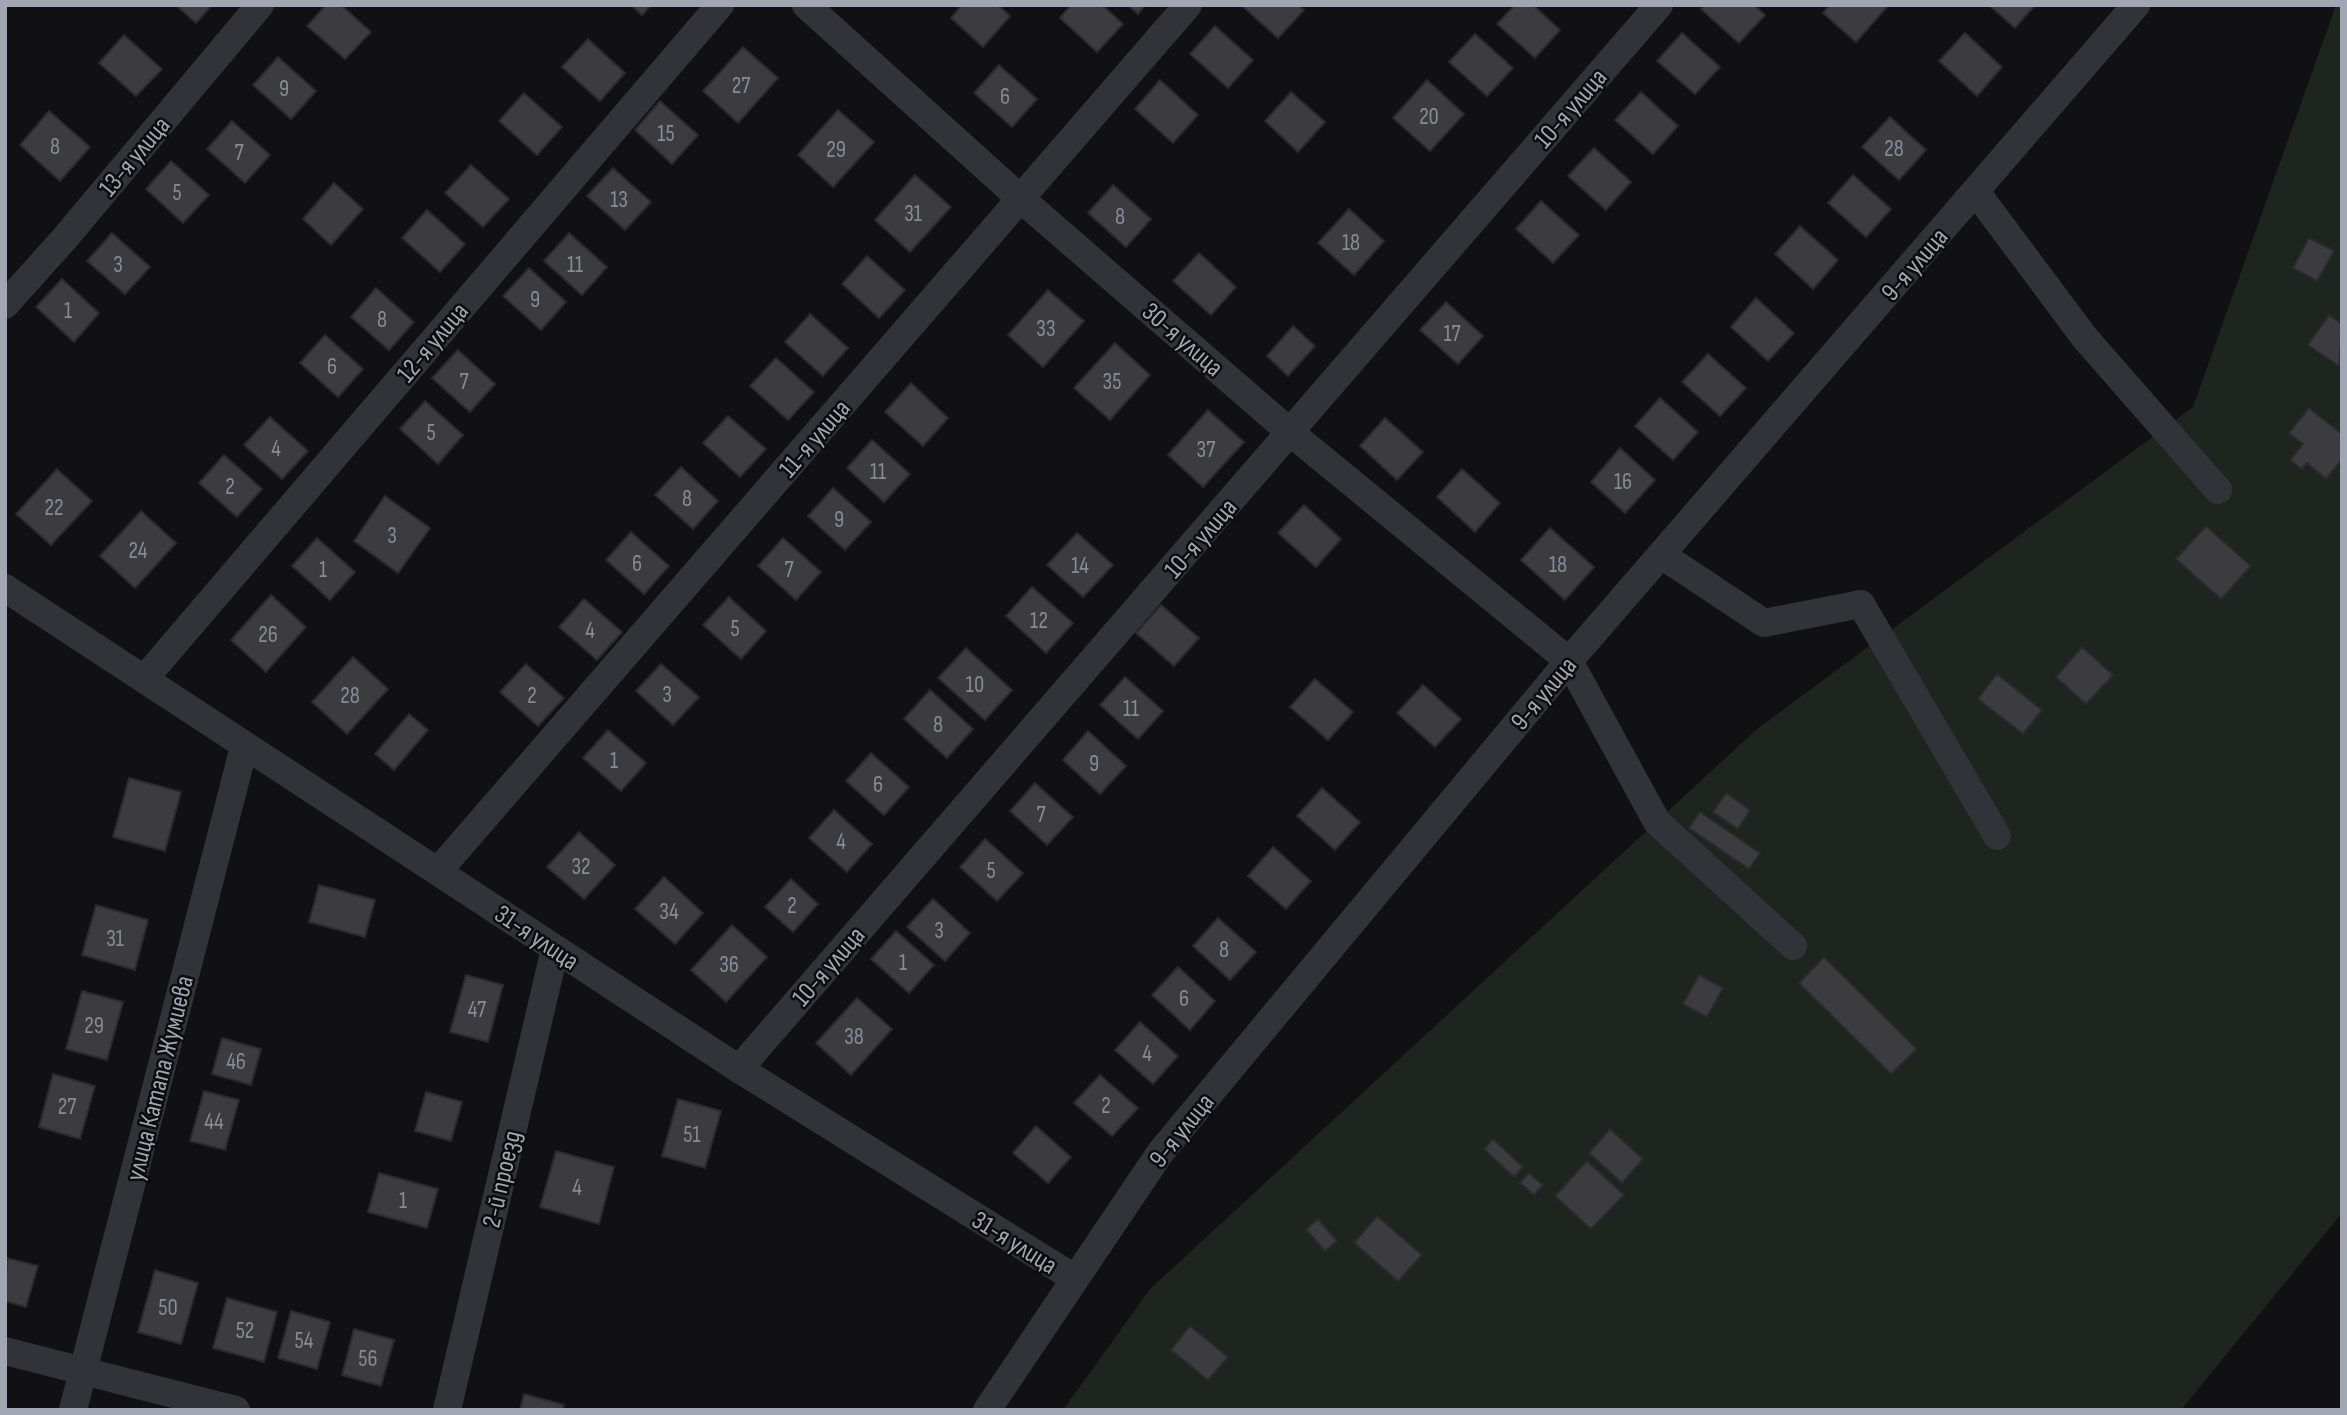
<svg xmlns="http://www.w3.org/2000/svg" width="2347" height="1415" viewBox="0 0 2347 1415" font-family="'Sofia Sans Condensed',sans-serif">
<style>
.garden{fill:#1d251e}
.building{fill:#3b3b40;stroke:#2b2b2f;stroke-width:2}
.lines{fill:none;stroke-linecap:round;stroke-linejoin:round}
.minor{stroke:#323338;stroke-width:28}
.labels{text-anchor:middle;stroke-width:5;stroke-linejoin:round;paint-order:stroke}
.number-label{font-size:23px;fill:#888b97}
.street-label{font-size:26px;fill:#a2a6b4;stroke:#0c0c0e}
</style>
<rect width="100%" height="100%" fill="#111113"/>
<!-- garden -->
<polygon class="garden" points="2336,5 2342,5 2342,1213 2181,1410 1063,1410 1150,1289 1757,729 2193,407"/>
<!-- building -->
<g class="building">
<polygon points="176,5 212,5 196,23"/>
<polygon points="326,5 341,5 371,32 345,59 307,26"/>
<polygon points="631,5 651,5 642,15"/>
<polygon points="962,5 998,5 1010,16 983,47 951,18"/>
<polygon points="1071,5 1102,5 1123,24 1097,52 1060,18"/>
<polygon points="1128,5 1145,5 1138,14"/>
<polygon points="1241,5 1298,5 1304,10 1278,38"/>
<polygon points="1515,5 1533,5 1560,30 1535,58 1497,24"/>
<polygon points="1705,5 1754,5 1765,15 1739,43 1701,9"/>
<polygon points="1830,5 1885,5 1887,7 1856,42 1823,13"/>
<polygon points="1989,5 2035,5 2015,28"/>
<polygon points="1215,26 1253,60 1228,88 1190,54"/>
<polygon points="1682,33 1720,67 1695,94 1657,61"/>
<polygon points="1965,33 2002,67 1977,96 1939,61"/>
<polygon points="1475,34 1513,68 1487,96 1449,62"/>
<polygon points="124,35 162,69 136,96 99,63"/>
<polygon points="588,39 625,73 600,101 562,67"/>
<polygon points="743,47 778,78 738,123 703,91"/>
<polygon points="278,57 316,91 291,119 253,85"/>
<polygon points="999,65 1037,99 1012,127 974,93"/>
<polygon points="1160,80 1198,115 1173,143 1135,109"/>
<polygon points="1427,80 1464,114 1430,151 1393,118"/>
<polygon points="1291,92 1325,122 1298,152 1265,121"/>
<polygon points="1641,92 1678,126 1653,154 1615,120"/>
<polygon points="524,93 562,127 537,155 499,121"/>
<polygon points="660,101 698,135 672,164 635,130"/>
<polygon points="838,110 874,142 833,187 798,155"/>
<polygon points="49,111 90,147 60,181 20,145"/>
<polygon points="1890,117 1926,150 1899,180 1862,147"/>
<polygon points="232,121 270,155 245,183 207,149"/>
<polygon points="1594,148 1631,182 1606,210 1568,176"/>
<polygon points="171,161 209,195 183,223 146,189"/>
<polygon points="471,165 509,199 483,227 445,193"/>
<polygon points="613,168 651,202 625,230 587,196"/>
<polygon points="915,175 951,207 910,252 875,220"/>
<polygon points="1853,175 1891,209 1866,237 1828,203"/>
<polygon points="334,183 363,209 331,245 303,219"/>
<polygon points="1113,185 1151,219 1126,247 1088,213"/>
<polygon points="1541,201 1579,235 1553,263 1516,229"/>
<polygon points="1349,209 1384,241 1354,275 1318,243"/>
<polygon points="427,210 465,244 440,272 402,238"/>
<polygon points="1800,226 1838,260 1813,289 1775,254"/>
<polygon points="112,233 150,267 125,294 87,261"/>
<polygon points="569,233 607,267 582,295 544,261"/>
<polygon points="2309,238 2334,251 2317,281 2293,268"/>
<polygon points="1199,253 1236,287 1211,315 1173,281"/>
<polygon points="867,256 905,290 879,318 842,284"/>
<polygon points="529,268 566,302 541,330 503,296"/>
<polygon points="62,279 99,313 74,342 36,307"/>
<polygon points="376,288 414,322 389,350 351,317"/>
<polygon points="1048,290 1084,321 1043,367 1008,335"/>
<polygon points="1756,298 1794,333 1768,361 1731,327"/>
<polygon points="1446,302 1483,336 1458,364 1420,330"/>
<polygon points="810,314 848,348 823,376 785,342"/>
<polygon points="2329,315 2342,324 2339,366 2308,345"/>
<polygon points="1293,326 1315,346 1288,376 1267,356"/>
<polygon points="325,335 363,369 338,397 300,363"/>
<polygon points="1115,343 1150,375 1110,420 1074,388"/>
<polygon points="458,350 495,384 470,412 432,378"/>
<polygon points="1708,354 1746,388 1720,416 1682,382"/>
<polygon points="776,358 814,392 788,420 750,386"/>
<polygon points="911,383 948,418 923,446 885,412"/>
<polygon points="1660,398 1698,432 1673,460 1635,426"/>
<polygon points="425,401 463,435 438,464 400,429"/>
<polygon points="2309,408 2342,434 2342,459 2326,479 2307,463 2302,469 2290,460 2303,444 2289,433"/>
<polygon points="1208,410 1244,442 1203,487 1168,455"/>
<polygon points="728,416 766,449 740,477 703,443"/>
<polygon points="270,417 308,451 282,479 244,445"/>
<polygon points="1385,418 1423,452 1397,480 1360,446"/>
<polygon points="872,440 910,474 884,502 847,468"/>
<polygon points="1620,448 1655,480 1625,513 1591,482"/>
<polygon points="224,455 262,489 237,517 199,483"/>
<polygon points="681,467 718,501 693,529 655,495"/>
<polygon points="57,469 92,501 51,545 16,514"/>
<polygon points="1462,469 1500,503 1475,532 1437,497"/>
<polygon points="833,488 871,522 845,550 808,516"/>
<polygon points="385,496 430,528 398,573 354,541"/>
<polygon points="1304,505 1341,539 1316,567 1278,533"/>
<polygon points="141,511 176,543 135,588 100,556"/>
<polygon points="2206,526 2251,566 2221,599 2176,559"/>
<polygon points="1550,528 1594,567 1565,600 1521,560"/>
<polygon points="631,532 669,566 644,594 606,560"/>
<polygon points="1077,533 1113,565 1083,597 1047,565"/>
<polygon points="317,538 355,572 330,600 292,566"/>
<polygon points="783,538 821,572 796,600 758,566"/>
<polygon points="1032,587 1073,623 1046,653 1006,616"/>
<polygon points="271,595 306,627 266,672 231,640"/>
<polygon points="729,597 766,631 741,659 703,625"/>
<polygon points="584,599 622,632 597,660 559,627"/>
<polygon points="1161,605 1199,638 1174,666 1136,633"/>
<polygon points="2082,647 2113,675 2086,704 2056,677"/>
<polygon points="966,648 1012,690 985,720 938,678"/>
<polygon points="353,657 388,689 347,734 312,702"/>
<polygon points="526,664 564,698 538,726 500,692"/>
<polygon points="661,664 699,697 673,725 636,691"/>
<polygon points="1997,674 2042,710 2023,734 1978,699"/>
<polygon points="1125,677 1163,711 1138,739 1100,705"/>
<polygon points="1315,679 1353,712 1328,740 1290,707"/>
<polygon points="1423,685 1461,719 1435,747 1397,713"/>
<polygon points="930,690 973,729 947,758 904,719"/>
<polygon points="409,714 428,730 394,770 375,754"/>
<polygon points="608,730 646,763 621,791 583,758"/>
<polygon points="1088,731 1126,766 1100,794 1063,760"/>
<polygon points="871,753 909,787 884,815 846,781"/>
<polygon points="129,778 181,792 165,851 113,837"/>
<polygon points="1035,783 1073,817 1047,845 1010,811"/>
<polygon points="1322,788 1360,822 1335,850 1297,816"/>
<polygon points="1726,793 1750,810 1738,829 1713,812"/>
<polygon points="834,810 872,844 847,872 809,838"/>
<polygon points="1700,812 1760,853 1749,869 1689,828"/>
<polygon points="579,832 615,865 584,899 547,867"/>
<polygon points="985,839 1023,873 997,901 960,867"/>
<polygon points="1273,847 1311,881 1286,909 1248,876"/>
<polygon points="664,877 703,913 675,944 635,909"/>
<polygon points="791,879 818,904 793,932 765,907"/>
<polygon points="319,885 375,900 365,937 309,922"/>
<polygon points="933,899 970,933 945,961 907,927"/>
<polygon points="96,905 148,920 135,970 82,955"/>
<polygon points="1218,918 1256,952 1230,980 1193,946"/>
<polygon points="732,925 767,957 726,1002 691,970"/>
<polygon points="896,931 934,965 909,993 871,959"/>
<polygon points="1824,957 1917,1049 1891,1074 1799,983"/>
<polygon points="1178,967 1215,1001 1190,1030 1152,995"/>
<polygon points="466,975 503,985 488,1042 450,1032"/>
<polygon points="1699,975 1723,988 1707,1017 1683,1004"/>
<polygon points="82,991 123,1002 107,1060 66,1049"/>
<polygon points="857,998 892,1029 851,1075 816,1043"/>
<polygon points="1140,1022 1178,1056 1153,1084 1115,1050"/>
<polygon points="222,1038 261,1049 251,1085 212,1074"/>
<polygon points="53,1074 95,1086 80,1139 39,1127"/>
<polygon points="1100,1075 1138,1108 1112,1136 1074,1103"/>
<polygon points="204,1091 239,1100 225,1150 190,1141"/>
<polygon points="426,1092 462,1102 451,1141 415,1131"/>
<polygon points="678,1099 721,1111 705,1168 662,1156"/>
<polygon points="1036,1126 1071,1157 1048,1183 1013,1153"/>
<polygon points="1610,1129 1643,1159 1622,1183 1589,1153"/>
<polygon points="1493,1139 1523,1167 1514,1177 1484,1149"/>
<polygon points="556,1151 614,1167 599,1224 540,1207"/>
<polygon points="1587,1161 1624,1195 1591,1229 1555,1196"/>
<polygon points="379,1173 438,1189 427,1228 368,1212"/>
<polygon points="1529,1173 1543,1185 1534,1195 1520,1183"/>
<polygon points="1377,1216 1422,1255 1398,1281 1354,1243"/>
<polygon points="1318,1219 1337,1241 1325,1251 1306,1229"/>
<polygon points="7,1258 38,1266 26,1307 5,1301"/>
<polygon points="155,1270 198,1283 181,1344 138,1332"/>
<polygon points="227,1298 277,1312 264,1362 213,1348"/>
<polygon points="291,1311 330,1322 317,1369 278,1358"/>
<polygon points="1190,1326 1228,1357 1208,1380 1171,1350"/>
<polygon points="354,1329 394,1340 381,1386 342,1375"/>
<polygon points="524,1394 564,1405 562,1410 520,1410"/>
</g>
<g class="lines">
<!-- minor -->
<g class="minor">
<polyline points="806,5 1021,199 1291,433 1569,661 1657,822 1793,946"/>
<polyline points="1976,192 2085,338 2218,490"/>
<polyline points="5,305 65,238 260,5"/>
<polyline points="1663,556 1764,623 1861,604 1997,836"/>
<polyline points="5,588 739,1069 1074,1278"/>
<polyline points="145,678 720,5"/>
<polyline points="439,870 1188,5"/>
<polyline points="739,1069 1659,5"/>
<polyline points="5,1351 236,1410"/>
<polyline points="73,1410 244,747"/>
<polyline points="447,1410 555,949"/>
<polyline points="987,1410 1160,1153 1569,661 2136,5"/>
</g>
</g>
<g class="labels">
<!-- number labels -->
<g class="number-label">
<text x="741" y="93">27</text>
<text x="284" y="96">9</text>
<text x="1005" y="104">6</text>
<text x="1429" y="124">20</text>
<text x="666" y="141">15</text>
<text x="55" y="154">8</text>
<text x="1894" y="156">28</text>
<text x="836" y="157">29</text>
<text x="239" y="160">7</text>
<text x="177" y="200">5</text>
<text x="619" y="207">13</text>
<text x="913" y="221">31</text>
<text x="1120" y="224">8</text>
<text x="1351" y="250">18</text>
<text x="118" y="272">3</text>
<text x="575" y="272">11</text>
<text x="535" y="307">9</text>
<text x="68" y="318">1</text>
<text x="382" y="327">8</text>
<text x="1046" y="336">33</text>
<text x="1452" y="341">17</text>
<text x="332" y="374">6</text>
<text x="464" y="389">7</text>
<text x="1112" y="389">35</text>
<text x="431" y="440">5</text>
<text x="276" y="456">4</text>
<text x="1206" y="457">37</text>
<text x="878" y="479">11</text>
<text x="1623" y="489">16</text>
<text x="230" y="494">2</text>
<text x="687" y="506">8</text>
<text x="54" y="515">22</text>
<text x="839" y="527">9</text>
<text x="392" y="543">3</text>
<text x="138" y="558">24</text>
<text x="637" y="571">6</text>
<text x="1558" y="572">18</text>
<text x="1080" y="573">14</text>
<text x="323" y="577">1</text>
<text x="789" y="577">7</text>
<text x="1039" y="628">12</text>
<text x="735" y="636">5</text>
<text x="590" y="638">4</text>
<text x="268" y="642">26</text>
<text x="975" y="692">10</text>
<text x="667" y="702">3</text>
<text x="350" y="703">28</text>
<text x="532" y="703">2</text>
<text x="1131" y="716">11</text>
<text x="938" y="732">8</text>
<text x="614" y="768">1</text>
<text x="1094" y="771">9</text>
<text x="878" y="792">6</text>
<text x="1041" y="822">7</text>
<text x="841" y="849">4</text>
<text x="581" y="874">32</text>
<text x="991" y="878">5</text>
<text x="792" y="913">2</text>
<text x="669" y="919">34</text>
<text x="939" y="938">3</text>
<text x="115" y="946">31</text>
<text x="1224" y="957">8</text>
<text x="903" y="970">1</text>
<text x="729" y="972">36</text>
<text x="1184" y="1006">6</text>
<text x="477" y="1017">47</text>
<text x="94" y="1033">29</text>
<text x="854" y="1044">38</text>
<text x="1147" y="1061">4</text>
<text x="236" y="1069">46</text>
<text x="1106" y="1113">2</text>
<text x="67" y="1114">27</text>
<text x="214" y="1129">44</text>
<text x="692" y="1142">51</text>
<text x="577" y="1195">4</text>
<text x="403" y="1208">1</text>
<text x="168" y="1315">50</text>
<text x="245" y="1338">52</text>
<text x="304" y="1348">54</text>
<text x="368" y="1366">56</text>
</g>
<!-- street labels -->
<g class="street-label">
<text transform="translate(1570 108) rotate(-49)" y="9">10-я улица</text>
<text transform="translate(134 156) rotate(-50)" y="9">13-я улица</text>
<text transform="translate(1914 264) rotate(-49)" y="9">9-я улица</text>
<text transform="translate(1183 339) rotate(41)" y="9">30-я улица</text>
<text transform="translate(432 342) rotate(-50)" y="9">12-я улица</text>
<text transform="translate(814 438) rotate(-49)" y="9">11-я улица</text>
<text transform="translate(1200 538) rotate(-49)" y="9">10-я улица</text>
<text transform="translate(1543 693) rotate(-50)" y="9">9-я улица</text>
<text transform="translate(537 937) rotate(34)" y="9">31-я улица</text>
<text transform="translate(828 966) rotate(-49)" y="9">10-я улица</text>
<text transform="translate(159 1078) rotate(-76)" y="9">улица Катапа Жумиева</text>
<text transform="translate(1181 1130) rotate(-51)" y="9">9-я улица</text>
<text transform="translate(501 1179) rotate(-77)" y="9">2-й проезд</text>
<text transform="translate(1015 1242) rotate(32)" y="9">31-я улица</text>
</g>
</g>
<!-- border -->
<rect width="2347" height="1415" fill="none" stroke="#a2a6b4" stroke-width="14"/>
</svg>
